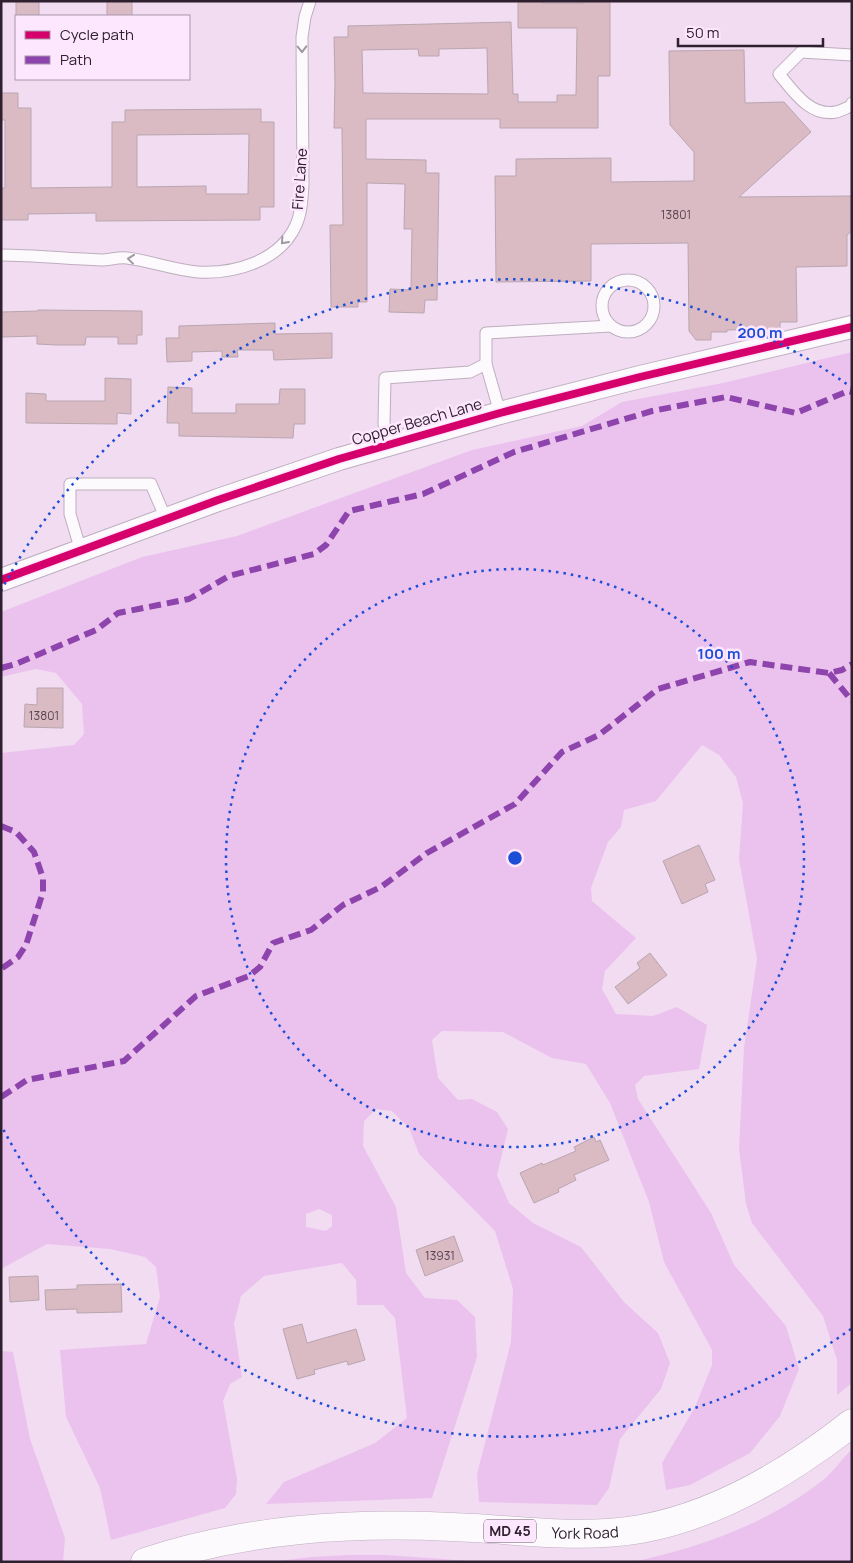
<svg xmlns="http://www.w3.org/2000/svg" width="853" height="1563" viewBox="0 0 853 1563" font-family="Manrope,sans-serif">
<style>
.green{fill:#ebc2ed;fill-rule:evenodd}
.building{fill:#dabac3;stroke:#b9a6af;fill-rule:evenodd}
.lines{fill:none;stroke-linecap:round;stroke-linejoin:round}
.service-casing{stroke:#beaebe;stroke-width:13}
.minor-casing{stroke:#beaebe;stroke-width:24}
.primary-casing{stroke:#beaebe;stroke-width:29}
.service{stroke:#fdfafd;stroke-width:11}
.minor{stroke:#fdfafd;stroke-width:22}
.primary{stroke:#fdfafd;stroke-width:28}
.quiet{stroke:#8e44ad;stroke-width:6;stroke-dasharray:12 6;stroke-linecap:butt}
.cycleway-casing{stroke:#fde7fe;stroke-width:11}
.cycleway{stroke:#d6006c;stroke-width:8}
.oneway{stroke:#a098a0}
.ring{fill:none;stroke:#1d4ed8;stroke-width:2.5;stroke-dasharray:2.5 5}
.labels{text-anchor:middle;stroke-width:5;stroke-linejoin:round;paint-order:stroke}
.number-label{font-size:12px;fill:#594653}
.shield{fill:#fde7fe;stroke:#6c5c6c;stroke-width:1}
.shield-label{font-size:14px;font-weight:bold;fill:#2e202e}
.street-label{font-size:15px;fill:#2e202e;stroke:#fde7fe}
.centre{fill:#1d4ed8;stroke:#fde7fe;stroke-width:2.5}
.ring-label{font-size:15px;text-anchor:middle;font-weight:bold;fill:#1d4ed8;stroke:#fde7fe;stroke-width:5;stroke-linejoin:round;paint-order:stroke}
</style>
<rect width="100%" height="100%" fill="#f1dcf2"/>
<!-- green -->
<g class="green">
<path d="M852,352V1383L837,1395V1360L823,1316L752,1223L746,1204L739,1149L744,1048L757,959L739,859L743,803L736,777L719,755L702,745L656,801L624,810L621,827L608,842L591,888L592,901L636,938L605,971L602,989L616,1014L653,1016L677,1007L707,1025L699,1069L644,1076L635,1085L638,1099L711,1213L734,1265L786,1326L799,1369L780,1416L750,1453L690,1485L666,1490L662,1463L695,1407L712,1365V1350L664,1262L649,1202L610,1103L586,1064L552,1058L503,1032L442,1031L432,1040L438,1078L458,1100L472,1099L497,1112L508,1129L497,1175L509,1203L533,1223L581,1247L624,1302L658,1333L670,1363L661,1389L620,1439L609,1488L597,1505L479,1502L477,1474L511,1342L513,1289L495,1231L419,1154L409,1128L392,1111L376,1109L364,1121L363,1146L396,1207L406,1273L425,1298L457,1300L475,1317L477,1357L432,1498L266,1504L284,1482L375,1443L407,1418L395,1318L383,1305H357L356,1280L342,1263L264,1276L241,1296L234,1324L242,1377L230,1384L223,1401L237,1479L236,1494L225,1508L111,1540L100,1488L66,1417L60,1350L146,1344L160,1297L156,1267L145,1257L110,1249L47,1244L1,1269V753L74,745L84,734L82,704L56,673L36,669L1,677V612L142,557L237,536L472,450L582,426L622,402L723,383ZM319,1209L332,1215V1226L326,1231L306,1227V1214Z"/>
<polygon points="1,1351 13,1352 30,1439 65,1538 63,1562 1,1562"/>
<path d="M852,1449V1562H632C699,1548 769,1523 823,1480C834,1471 842,1459 852,1449Z"/>
<polygon points="349,1555 386,1555 484,1562 270,1562 311,1557"/>
</g>
<!-- building -->
<g class="building">
<rect x="16" y="1" width="23" height="15"/>
<rect x="107" y="1" width="25" height="15"/>
<path d="M518,1H542V3H584V1H610V76H598V128H500V119H366V159L426,160V173H439L437,300H425L424,313L389,312L390,289L411,290L412,229H404L405,184L367,183V302H358V307H331L330,225H343L342,128H334L335,83L334,37H348V26L511,22L513,94H518V102H557V95H576L577,28H518ZM487,48L488,94L363,93L362,50L418,49L419,56H439V49Z"/>
<polygon points="744,50 745,103 784,102 811,132 739,197 852,196 852,231 847,235 847,266 796,267 797,322 780,322 780,329 727,330 727,332 711,332 711,340 696,340 689,331 688,243 591,244 591,281 496,282 495,176 516,176 516,159 611,158 611,182 694,181 694,152 670,125 669,51"/>
<path d="M1,93H18V108H31V188L112,187V122H125V110L261,109V122H274V207H260V220L96,221V213L28,214V220H1V188H5V120H1ZM249,134L248,194H206V186L137,187V135Z"/>
<polygon points="38,310 142,311 142,335 137,335 137,344 118,344 118,337 86,337 85,345 57,345 37,344 37,336 1,337 1,312 38,311"/>
<polygon points="275,323 275,334 332,333 332,358 274,360 273,350 237,350 238,357 222,357 222,351 192,352 192,361 167,362 166,338 179,338 179,326"/>
<polygon points="105,378 131,379 131,414 117,413 117,424 26,423 26,393 46,394 46,401 105,401"/>
<polygon points="168,387 192,388 192,413 236,413 236,404 279,404 280,389 305,389 305,424 294,424 293,438 179,436 179,423 167,423"/>
<polygon points="37,688 63,688 63,728 24,727 25,704 37,705"/>
<polygon points="699,845 715,880 705,884 708,892 682,904 663,861"/>
<polygon points="650,953 667,975 628,1004 615,987 640,968 637,963"/>
<polygon points="594,1137 596,1142 600,1140 609,1160 574,1175 576,1180 558,1189 559,1192 534,1203 520,1173 542,1163 543,1165 576,1151 574,1147"/>
<polygon points="454,1236 463,1261 425,1276 416,1250"/>
<polygon points="38,1276 39,1300 10,1302 9,1277"/>
<polygon points="121,1284 122,1312 77,1313 77,1309 46,1310 45,1290 77,1289 77,1285"/>
<polygon points="302,1324 307,1343 356,1329 365,1360 348,1365 347,1361 314,1370 315,1374 297,1379 283,1329"/>
</g>
<g class="lines">
<defs>
<g id="service">
<path d="M852,55L801,52L779,74C793,91 810,117 836,112C841,111 846,108 851,106L852,103"/>
<path d="M1,255C35,255 67,259 101,260C109,260 118,257 127,258C151,261 174,270 198,272C235,274 280,261 296,225C302,212 302,197 303,184L302,37L305,17L310,1"/>
<circle cx="628" cy="306" r="26"/>
<polyline points="486,364 486,333 611,326"/>
<polyline points="391,444 384,424 385,378 470,372 486,364 500,413"/>
<polyline points="81,551 70,514 70,484 151,484 166,519"/>
</g>
<polyline id="minor" points="1,580 218,500 339,459 500,413 640,377 852,327"/>
<g id="primary">
<path id="s1" d="M145,1562C245,1529 348,1522 452,1527C515,1529 578,1540 641,1529C718,1515 791,1471 852,1423"/>
</g>
</defs>
<!-- service casing -->
<use href="#service" class="service-casing"/>
<!-- minor casing -->
<use href="#minor" class="minor-casing"/>
<!-- primary casing -->
<use href="#primary" class="primary-casing"/>
<!-- service -->
<use href="#service" class="service"/>
<!-- minor -->
<use href="#minor" class="minor"/>
<!-- primary -->
<use href="#primary" class="primary"/>
<!-- quiet -->
<g class="quiet">
<polyline points="1,668 16,664 96,630 118,613 189,599 229,576 314,554 326,545 349,511 423,494 514,452 652,411 726,397 796,413 848,391 852,392"/>
<polyline points="829,673 852,701"/>
<polyline points="1,826 16,832 34,852 43,878 43,892 26,945 18,957 1,969"/>
<polyline points="1,1097 27,1080 124,1061 196,996 249,976 260,967 273,943 311,930 343,905 381,887 427,853 515,804 562,752 599,735 658,689 750,662 829,673 842,670 852,664"/>
</g>
<defs>
<polyline id="cycleway" points="1,580 218,500 339,459 500,413 640,377 852,327"/>
</defs>
<!-- cycleway casing -->
<use href="#cycleway" class="cycleway-casing"/>
<!-- cycleway -->
<use href="#cycleway" class="cycleway"/>
</g>
<!-- one-way arrows -->
<defs><path id="oneway-chevron" d="M-2-3.5L2.5 0L-2 3.5" fill="none" stroke-width="1.6" stroke-linecap="round" stroke-linejoin="round" transform="scale(1.25)"/></defs>
<g class="oneway">
<use href="#oneway-chevron" transform="translate(302 49) rotate(89)"/>
<use href="#oneway-chevron" transform="translate(284 241) rotate(132)"/>
<use href="#oneway-chevron" transform="translate(131 259) rotate(-173)"/>
</g>
<!-- distance rings -->
<g class="ring">
<circle cx="515" cy="858" r="289"/>
<path d="M851 1329A579 579 0 0 1 1 1125M1 591A579 579 0 0 1 851 387"/>
</g>
<g class="labels">
<!-- number labels -->
<g class="number-label">
<text x="676" y="219">13801</text>
<text x="44" y="720">13801</text>
<text x="440" y="1260">13931</text>
</g>
<!-- shield labels -->
<rect class="shield" x="484" y="1519.5" width="52" height="23" rx="4"/>
<g class="shield-label">
<text x="510" y="1536">MD 45</text>
</g>
<!-- street labels -->
<g class="street-label">
<text transform="translate(300 179) rotate(-86)" y="5">Fire Lane</text>
<text transform="translate(417 422) rotate(-16)" y="5">Copper Beach Lane</text>
<text dy="5" stroke="none"><textPath href="#s1" startOffset="444">York Road</textPath></text>
</g>
</g>
<circle cx="515" cy="858" r="8" class="centre"/>
<g class="ring-label">
<text x="760" y="338">200 m</text>
<text x="719" y="659">100 m</text>
</g>
<!-- border -->
<rect width="853" height="1563" fill="none" stroke="#2e202e" stroke-width="5"/>
<!-- legend -->
<rect x="15" y="15" width="175" height="65" fill="#fde7fe" stroke="#aa97ab"/>
<rect x="25" y="31" width="25" height="8" fill="#d6006c" stroke="#aa97ab"/>
<text x="60" y="40" font-size="15" fill="#2e202e">Cycle path</text>
<rect x="25" y="56" width="25" height="8" fill="#8e44ad" stroke="#aa97ab"/>
<text x="60" y="65" font-size="15" fill="#2e202e">Path</text>
<!-- scale -->
<path d="M678 38v8h145v-8" fill="none" stroke="#2e202e" stroke-width="2.5"/>
<text x="686" y="38" font-size="15" fill="#2e202e" stroke="#fde7fe" stroke-width="4" paint-order="stroke">50 m</text>
</svg>
